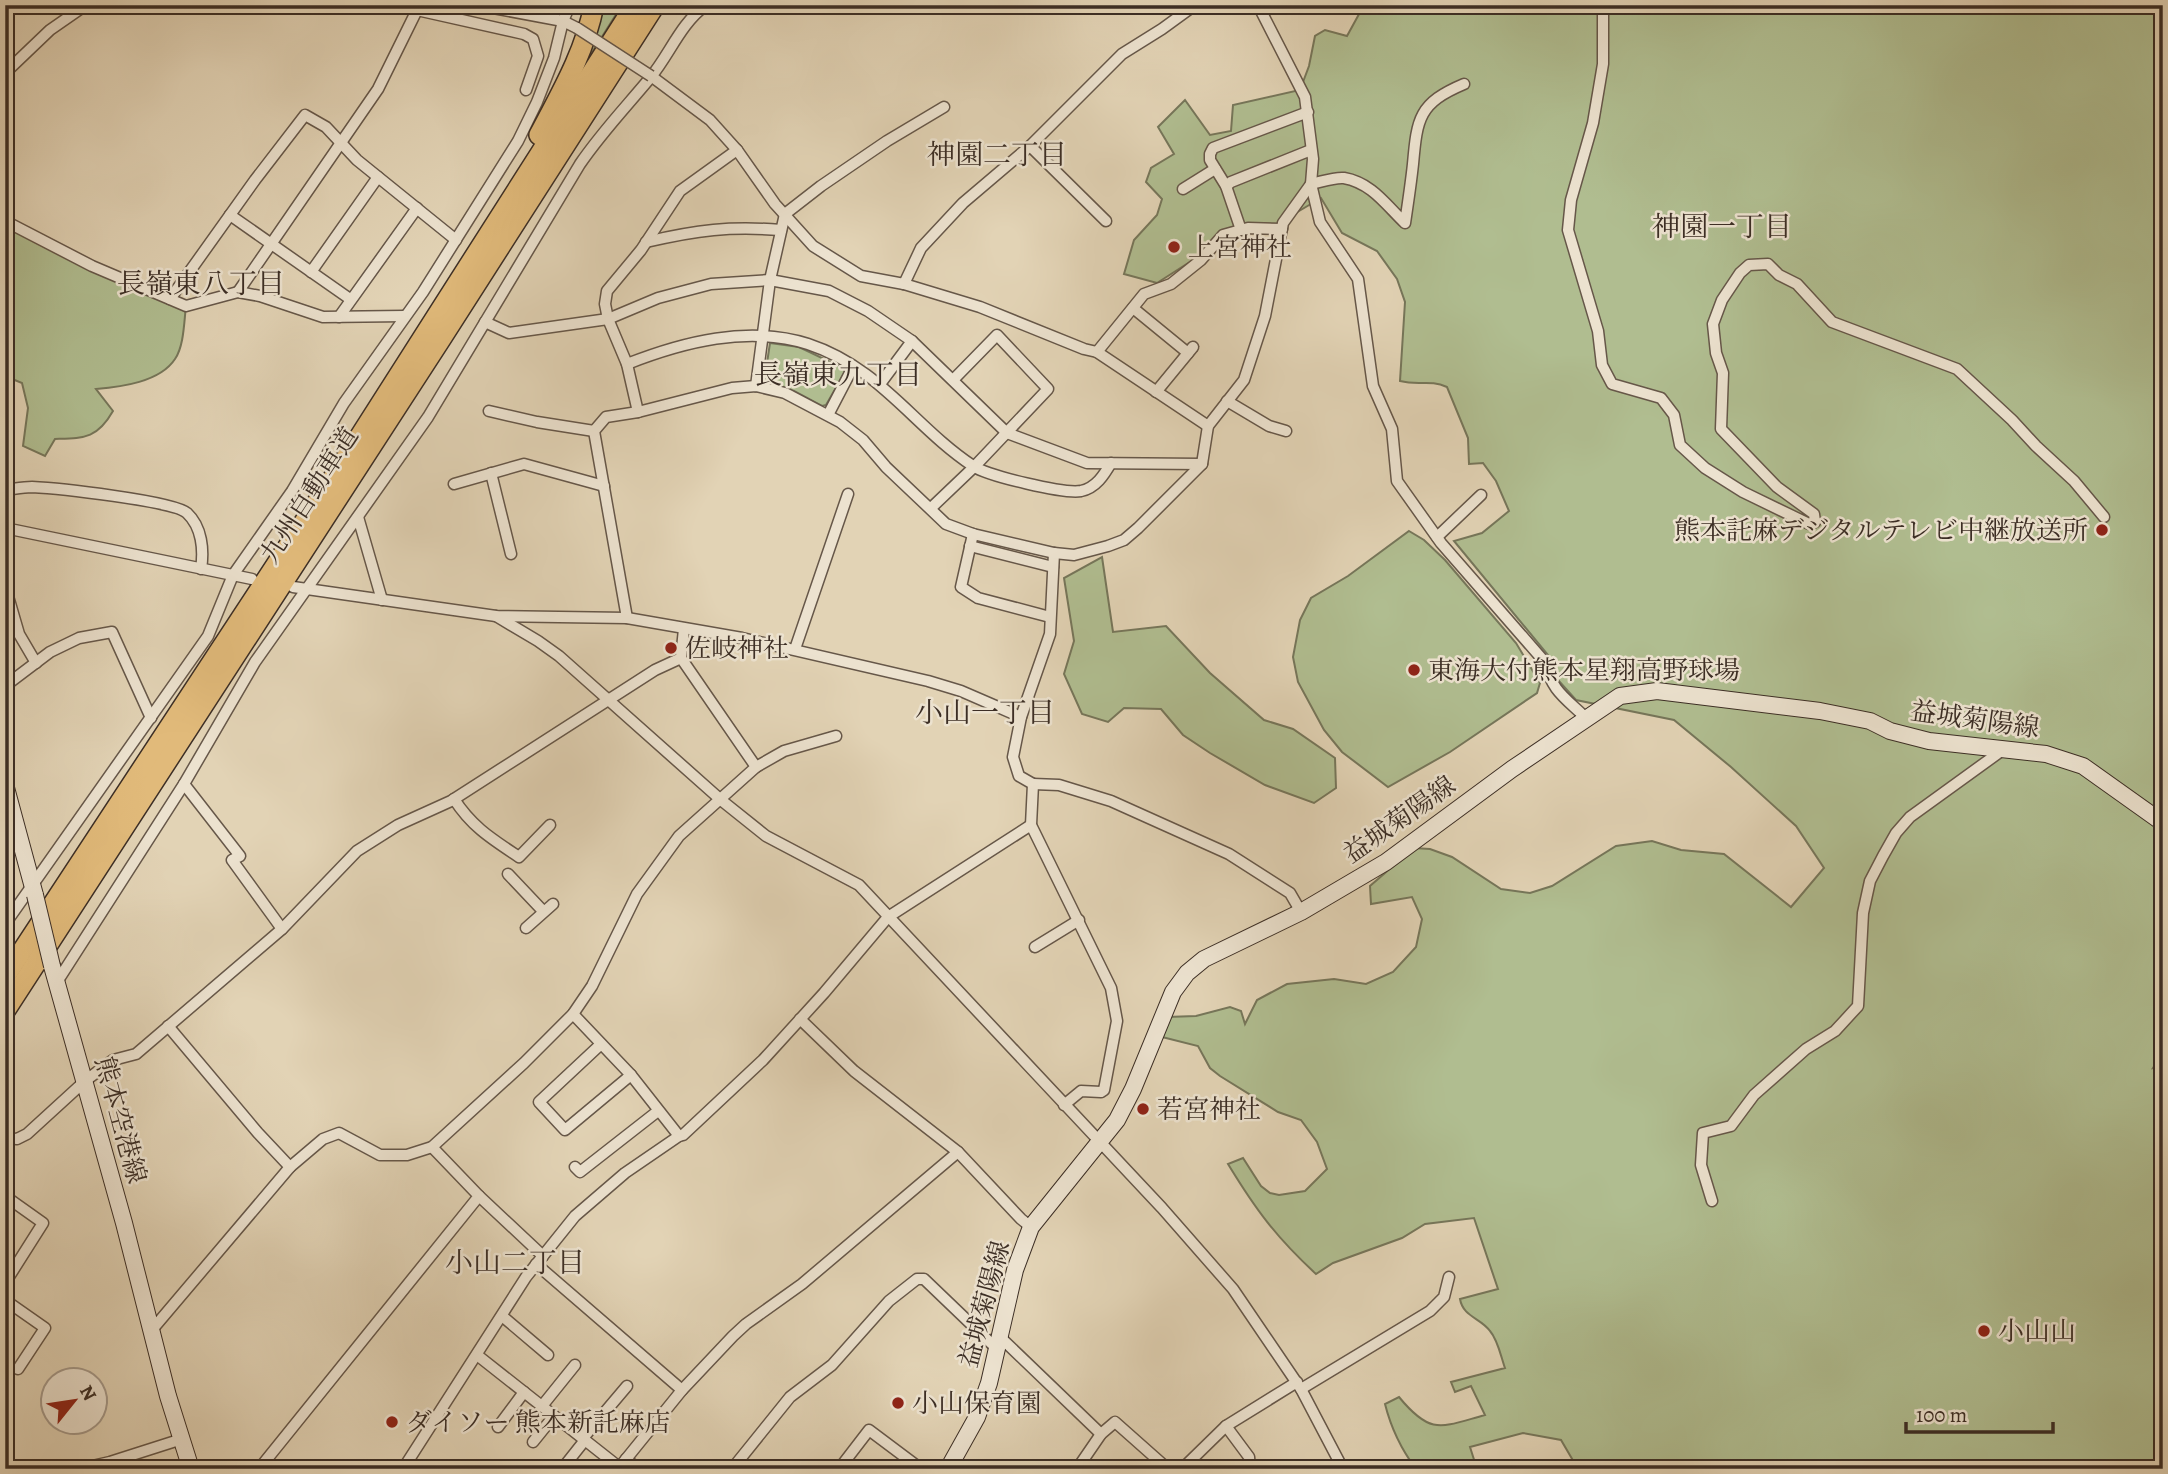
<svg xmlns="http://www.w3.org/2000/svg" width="2168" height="1474" viewBox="0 0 2168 1474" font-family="Alegreya,'Noto Serif JP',serif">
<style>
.green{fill:#b0bd90;stroke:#76765a;stroke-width:2}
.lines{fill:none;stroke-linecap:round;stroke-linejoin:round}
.minor-casing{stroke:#665749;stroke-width:13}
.secondary-casing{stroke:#3c2e25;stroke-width:18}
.motorway-casing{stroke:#3c2e25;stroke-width:22}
.minor{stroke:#ece2cf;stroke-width:10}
.secondary{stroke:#ece2cf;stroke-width:16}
.motorway{stroke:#e1ba7a;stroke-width:19}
.minor-bridge-casing{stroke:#665749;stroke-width:13;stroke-linecap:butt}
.secondary-bridge-casing{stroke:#3c2e25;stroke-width:18;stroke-linecap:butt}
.minor-bridge{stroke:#ece2cf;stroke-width:10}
.secondary-bridge{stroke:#ece2cf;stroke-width:16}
.poi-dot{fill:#8f2418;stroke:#ece2cf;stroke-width:2.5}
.labels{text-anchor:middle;stroke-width:5;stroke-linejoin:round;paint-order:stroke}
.poi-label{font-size:26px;fill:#3c2e25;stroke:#ece2cf;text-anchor:start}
.street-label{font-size:26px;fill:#3c2e25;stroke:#ece2cf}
.neighbourhood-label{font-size:28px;fill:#3c2e25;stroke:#ece2cf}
</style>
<rect width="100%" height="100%" fill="#e2d3b5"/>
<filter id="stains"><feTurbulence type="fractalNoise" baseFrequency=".00286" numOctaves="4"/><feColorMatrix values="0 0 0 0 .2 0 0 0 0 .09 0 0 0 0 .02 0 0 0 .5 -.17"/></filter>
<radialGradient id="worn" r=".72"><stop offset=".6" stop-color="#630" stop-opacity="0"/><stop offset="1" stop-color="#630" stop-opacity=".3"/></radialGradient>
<!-- green -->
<g class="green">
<polygon points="599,5 622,5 586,62"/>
<path d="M1364,5H2155L2163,14V1052L2153,1068L2163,1066V1469H1578L1561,1440L1523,1433L1470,1447L1477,1469H1416C1401,1449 1391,1428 1385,1404L1399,1397C1431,1436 1441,1427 1485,1415L1471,1386L1455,1392L1451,1382L1505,1368C1501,1357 1498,1340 1490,1331C1481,1318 1463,1317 1460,1299L1498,1289L1474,1218L1425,1224L1402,1238L1333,1263L1316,1274C1276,1237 1256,1210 1228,1164L1243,1158L1261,1186L1270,1193L1279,1195L1305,1191L1327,1169L1317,1142L1301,1120L1278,1112L1220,1076L1210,1068L1198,1046L1162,1037L1167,1017L1196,1016L1230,1007L1241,1011L1245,1024L1257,1000L1287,984L1334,979L1366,984L1393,972L1416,947L1422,919L1412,897L1371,904L1370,886L1414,848L1430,849L1452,857L1501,889L1530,893L1552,886L1616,846L1652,841L1681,850L1724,854L1791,907L1824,868L1796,826L1731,767L1674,720L1576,700L1558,680L1548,655L1454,541L1482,533L1509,511L1496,481L1483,463L1469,464L1468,438L1447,387C1429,379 1420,386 1400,381L1405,302L1397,279L1377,251L1342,233L1321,198L1277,224L1247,223L1220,233L1196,258L1157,283L1124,274L1134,240L1157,215L1162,199L1146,182L1151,168L1174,154L1158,127L1185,100L1210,135L1231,131L1233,105L1300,90L1309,66L1315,36L1325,30L1347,36Z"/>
<path d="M5,221L186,306C184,322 184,346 175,359C160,382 121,387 96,389L113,411C97,439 84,438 55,439L45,456L23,446L28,408L22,383L5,376Z"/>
<polygon points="770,343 799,347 843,368 845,372 826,405 822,406 794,391 764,383"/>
<polygon points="1409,531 1424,540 1445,560 1516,643 1540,683 1537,693 1450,752 1388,787 1342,752 1324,730 1298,682 1293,657 1300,620 1311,598 1348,576"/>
<polygon points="1102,557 1113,632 1166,626 1210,673 1264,720 1293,729 1335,758 1336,788 1314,803 1265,785 1210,753 1183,735 1161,709 1124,708 1108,722 1082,714 1064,674 1074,641 1064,578"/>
</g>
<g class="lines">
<defs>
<g id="minor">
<polyline points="477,5 563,21 577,28"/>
<path d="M1258,5L1305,97L1313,159L1311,184L1320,222L1358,279L1373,386L1392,429L1397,481L1441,543L1543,660C1554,693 1562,695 1586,718"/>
<polyline points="1603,5 1603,64 1593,123 1571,200 1568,230 1598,331 1602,365 1612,384 1661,398 1674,415 1680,445 1705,468 1743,492 1809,524 1815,522 1814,514 1777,487 1721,429 1723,373 1716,353 1713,324 1722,300 1740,273 1749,265 1768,264 1779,275 1797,284 1832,322 1957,369 2012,420 2036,446 2074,481 2104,517"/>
<polyline points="417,10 524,34 533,39 538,56 526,90"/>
<polyline points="5,73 50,30 86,5"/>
<polyline points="651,76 710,120 737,150 775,204 813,246 861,276 904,284 980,307 1084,349 1097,352 1208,426"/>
<polyline points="1030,146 1106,221"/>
<polyline points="1226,186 1231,182 1311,150"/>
<polyline points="1183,189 1215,169"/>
<polyline points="230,215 350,299"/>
<polyline points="5,221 92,266 186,306 238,292 260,296 323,317 405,316"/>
<polyline points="1241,230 1226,186 1210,160 1210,154 1213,148 1308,112"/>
<path d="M646,242C697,230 730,226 781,230"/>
<polyline points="311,272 378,177"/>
<polyline points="904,284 921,248 963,203 1030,146 1122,54 1162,29 1195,5"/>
<polyline points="238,292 378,89 417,10 403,5"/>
<polyline points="170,299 255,180 305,115 326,127 357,160 456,240"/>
<polyline points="1133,308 1188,353"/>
<polyline points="339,317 417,208"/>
<polyline points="485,322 509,333 608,319 658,298 711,284 770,280 829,291 868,311 912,341 1007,433 1087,463 1202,464"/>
<polyline points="1097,352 1144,294 1171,284 1201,260 1223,235 1248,228 1282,229"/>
<path d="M627,364C683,342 748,325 808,344C881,368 914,427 973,466C988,476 1064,494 1081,491C1096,488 1104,475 1111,463"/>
<polyline points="880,384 912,341"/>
<polyline points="756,386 770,280 785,214 821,186 887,141 944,107"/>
<polyline points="1156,392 1193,347"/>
<polyline points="1227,401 1269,426 1286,431"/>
<polyline points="489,411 537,422 594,431"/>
<polyline points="638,412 627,364 608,319 605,304 607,291 641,250 680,191 737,150"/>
<polyline points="828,415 853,367"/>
<polyline points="491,473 511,554"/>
<polyline points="454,484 524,464 604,486"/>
<path d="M5,490C14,489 23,487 32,487C56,488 174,501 187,513C202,527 204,550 201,569"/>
<polyline points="931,508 974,467 1048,389 997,335 953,380"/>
<polyline points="358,517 382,600"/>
<polyline points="5,528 252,579"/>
<polyline points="973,534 961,587 978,598 1050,617"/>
<polyline points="1437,537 1481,495"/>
<polyline points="970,546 1053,567"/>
<polyline points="1054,553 1050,634 1021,717 1013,757 1019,776 1033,784 1031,825 1111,988 1117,1021 1104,1090 1101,1092 1081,1091 1064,1105"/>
<polyline points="5,586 19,634 36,663"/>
<polyline points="293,587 496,616 627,618 742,638 928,681 961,691 1021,717"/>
<polyline points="496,616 538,641 559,656 721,800 766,836 859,885 1162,1208 1233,1289 1301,1389 1343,1469"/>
<path d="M627,618L594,431L606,417L638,412L732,388L756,386L785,393L840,422L863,440L886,467L946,524L973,534L1054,553L1074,555L1108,546L1124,540L1138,528L1202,464L1208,426L1244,380L1265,316L1283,223L1311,184C1321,182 1334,177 1344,178C1372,183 1386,205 1405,223C1408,203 1411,183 1413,164C1417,118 1419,103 1464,84"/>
<polyline points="795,649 848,494"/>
<polyline points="5,686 50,652 79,638 112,632 151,718"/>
<polyline points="756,767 784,751 836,736"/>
<polyline points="184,784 240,856 232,860 282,929"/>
<polyline points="1033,784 1059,785 1111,801 1229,854 1290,893 1301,912"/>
<path d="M454,799C472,827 492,839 519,857L550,825"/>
<polyline points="508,874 543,911"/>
<polyline points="5,924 208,636 233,575 292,491 344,403 423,292 518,141 537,102 554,58 563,21 570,5"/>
<polyline points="526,928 553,904"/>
<polyline points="1035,947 1079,920"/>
<path d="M57,982L184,784L255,662L428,417L580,164C601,133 626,107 650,78C670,54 680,24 706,5"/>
<polyline points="573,1014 631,1075 679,1136"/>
<polyline points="800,1019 854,1071 958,1152 1021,1219 1031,1227"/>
<polyline points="168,1026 258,1133 290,1167"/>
<polyline points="600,1045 539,1102 565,1130 631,1075"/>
<polyline points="5,1138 17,1139 27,1134 85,1081 113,1060 136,1054 282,929 357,851 398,825 451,801 655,670 681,658"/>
<polyline points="575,1167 580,1172 658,1111"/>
<polyline points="5,1196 43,1223 5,1283"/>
<polyline points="479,1196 543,1256"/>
<polyline points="1712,1201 1701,1165 1703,1133 1731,1126 1754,1095 1806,1049 1835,1031 1858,1006 1863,913 1870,881 1883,856 1896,833 1910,817 2004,749"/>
<polyline points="536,1264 682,1390"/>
<polyline points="5,1300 45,1328 18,1369"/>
<polyline points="502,1316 548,1355"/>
<polyline points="151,1331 290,1167 323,1139 339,1133 380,1155 407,1155 432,1147 524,1063 573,1014 592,986 637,894 679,836 756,767 681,658 684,629"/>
<polyline points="999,1336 1101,1434"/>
<polyline points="477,1355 619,1467"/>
<polyline points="1301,1389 1430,1311 1444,1297 1449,1277"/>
<polyline points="542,1406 575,1365"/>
<polyline points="1226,1426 1249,1457 1250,1469"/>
<polyline points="498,1427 524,1392"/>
<polyline points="583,1438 627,1386"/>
<polyline points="533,1442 554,1416"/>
<polyline points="626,1459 638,1469"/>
<polyline points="79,1469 110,1462 182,1439"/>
<polyline points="259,1469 479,1196 432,1147"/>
<polyline points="403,1469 526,1277 575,1216 625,1173 679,1136 683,1135 763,1060 824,993 888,917 1031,825"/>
<polyline points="562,1469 585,1440"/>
<polyline points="618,1469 682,1390 733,1336 746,1324 802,1284 958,1152"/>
<polyline points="732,1469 790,1397 832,1365 889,1301 917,1279 924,1279 996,1348"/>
<polyline points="839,1469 869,1430 921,1469"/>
<polyline points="1077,1469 1101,1434 1115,1422 1168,1469"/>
<polyline points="1182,1469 1226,1426 1297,1382"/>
</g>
<g id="secondary">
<polyline points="5,784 35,895"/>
<polyline points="52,966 124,1223 168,1396 191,1469"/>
<polyline points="948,1469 977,1417 989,1383 1015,1270 1031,1227 1117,1120 1133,1089 1173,992 1187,973 1204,959 1301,912 1386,862 1512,769 1620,696 1657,691 1820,711 1870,721 1890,731 1929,741 2046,754 2083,766 2163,823"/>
</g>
<g id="motorway">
<path d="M539,135C561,93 585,52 594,5"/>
<polyline points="5,977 337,472 635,5"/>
<polyline points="5,1011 441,339 655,5"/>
</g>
</defs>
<!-- minor casing -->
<use href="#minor" class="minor-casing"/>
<!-- secondary casing -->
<use href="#secondary" class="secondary-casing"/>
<!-- motorway casing -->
<use href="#motorway" class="motorway-casing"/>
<!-- minor -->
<use href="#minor" class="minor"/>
<!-- secondary -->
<use href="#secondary" class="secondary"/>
<!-- motorway -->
<use href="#motorway" class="motorway"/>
<defs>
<polyline id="minor-bridge" points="577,28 651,76"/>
<polyline id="secondary-bridge" points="35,895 52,966"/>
</defs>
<!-- minor-bridge casing -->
<use href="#minor-bridge" class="minor-bridge-casing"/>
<!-- secondary-bridge casing -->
<use href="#secondary-bridge" class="secondary-bridge-casing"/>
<!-- minor-bridge -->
<use href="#minor-bridge" class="minor-bridge"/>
<!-- secondary-bridge -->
<use href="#secondary-bridge" class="secondary-bridge"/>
</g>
<!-- markers -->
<g class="poi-dot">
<circle cx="1174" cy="247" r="7"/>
<circle cx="2102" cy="530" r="7"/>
<circle cx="671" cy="648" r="7"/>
<circle cx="1414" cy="670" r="7"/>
<circle cx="1143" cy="1109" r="7"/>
<circle cx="1984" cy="1331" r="7"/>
<circle cx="898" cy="1403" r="7"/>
<circle cx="392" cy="1422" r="7"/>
</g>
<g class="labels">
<!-- poi labels -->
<g class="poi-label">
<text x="1188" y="256">上宮神社</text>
<text x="2088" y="539" text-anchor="end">熊本託麻デジタルテレビ中継放送所</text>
<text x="685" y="657">佐岐神社</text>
<text x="1428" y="679">東海大付熊本星翔高野球場</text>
<text x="1157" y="1118">若宮神社</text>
<text x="1998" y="1340">小山山</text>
<text x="912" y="1412">小山保育園</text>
<text x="406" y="1431">ダイソー 熊本新託麻店</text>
</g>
<!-- street labels -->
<g class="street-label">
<text transform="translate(309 495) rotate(-57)" y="9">九州自動車道</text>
<text transform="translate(1975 719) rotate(8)" y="9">益城菊陽線</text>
<text transform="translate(1399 819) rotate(-35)" y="9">益城菊陽線</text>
<text transform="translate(121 1120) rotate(75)" y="9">熊本空港線</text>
<text transform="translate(984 1304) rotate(-75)" y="9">益城菊陽線</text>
</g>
<!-- neighbourhood labels -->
<g class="neighbourhood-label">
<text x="997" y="164">神園二丁目</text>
<text x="1722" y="236">神園一丁目</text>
<text x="201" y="293">長嶺東八丁目</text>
<text x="838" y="384">長嶺東九丁目</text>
<text x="985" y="722">小山一丁目</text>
<text x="515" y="1272">小山二丁目</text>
</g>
</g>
<!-- margin -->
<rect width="2168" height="1474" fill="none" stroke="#e2d3b5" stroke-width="28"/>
<rect x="7" y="7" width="2154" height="1460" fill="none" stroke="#3c2e25" stroke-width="3.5"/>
<rect x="14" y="14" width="2140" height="1446" fill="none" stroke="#3c2e25" stroke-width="2"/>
<!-- north arrow -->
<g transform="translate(74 1401) rotate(60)"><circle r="33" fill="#ece2cf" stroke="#a69a8b" stroke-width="2"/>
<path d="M0-5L12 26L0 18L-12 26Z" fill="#8f2418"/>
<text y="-10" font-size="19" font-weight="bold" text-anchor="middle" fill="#3c2e25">N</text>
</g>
<!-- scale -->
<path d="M1906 1422v10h147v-10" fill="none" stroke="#3c2e25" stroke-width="3.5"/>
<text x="1916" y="1422" font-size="21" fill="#3c2e25" stroke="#ece2cf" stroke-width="5" paint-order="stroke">100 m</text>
<rect width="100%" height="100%" filter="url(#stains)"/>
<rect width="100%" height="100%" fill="url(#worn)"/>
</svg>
